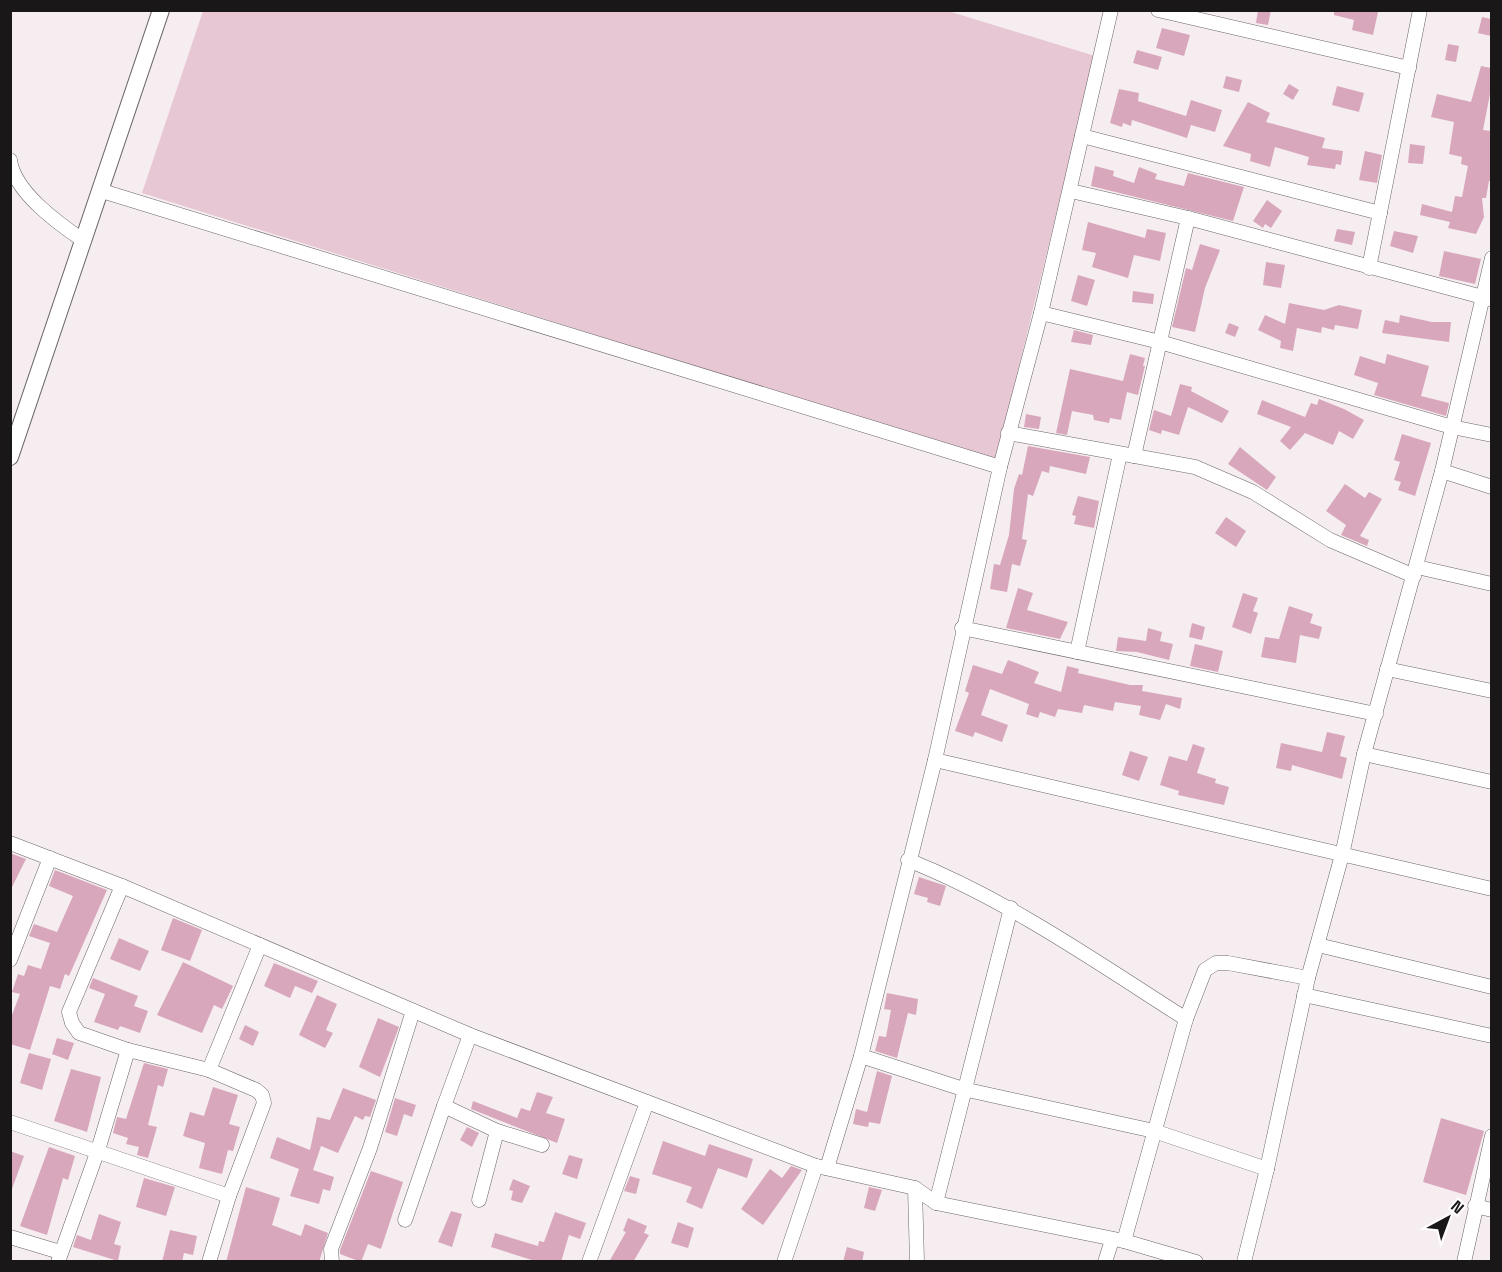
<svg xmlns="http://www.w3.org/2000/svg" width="1502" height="1272" viewBox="0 0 1502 1272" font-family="'Space Grotesk',sans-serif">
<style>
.green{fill:#e7c7d4}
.building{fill:#d9a7bc}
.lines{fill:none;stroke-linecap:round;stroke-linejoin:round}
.minor-casing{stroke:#6c6668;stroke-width:15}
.major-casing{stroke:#6c6668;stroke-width:18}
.minor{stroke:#fff;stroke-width:14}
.major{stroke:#fff;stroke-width:16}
</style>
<rect width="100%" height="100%" fill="#f5edf0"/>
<!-- green -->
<polygon class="green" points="203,11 948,11 1095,56 996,460 142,193"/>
<!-- building -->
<g class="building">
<polygon points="1258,10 1271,10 1268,25 1256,23"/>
<polygon points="1334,10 1378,12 1373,35 1352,30 1354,20 1334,15"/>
<polygon points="1482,17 1491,19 1491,36 1478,33"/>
<polygon points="1162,28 1190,35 1184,56 1156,48"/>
<polygon points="1448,44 1459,46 1456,62 1445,60"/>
<polygon points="1137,50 1162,57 1158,70 1133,63"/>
<polygon points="1481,66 1491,68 1491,89 1483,130 1491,131 1491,181 1489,181 1486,198 1482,198 1484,217 1476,234 1448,228 1450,222 1420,215 1422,204 1452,212 1455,196 1462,197 1468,166 1461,164 1462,157 1449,154 1454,122 1431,117 1437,94 1471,102"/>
<polygon points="1226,76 1242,80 1239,92 1223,88"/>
<polygon points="1289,84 1299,90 1293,100 1283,94"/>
<polygon points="1337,86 1364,93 1359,112 1332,105"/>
<polygon points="1119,89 1139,93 1138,101 1186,116 1191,100 1222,110 1215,132 1191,125 1187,138 1132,120 1131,126 1123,123 1122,127 1110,123"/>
<polygon points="1248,102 1270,113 1266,122 1325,138 1322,148 1343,151 1341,165 1336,164 1335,169 1307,165 1309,157 1275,147 1270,167 1250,161 1251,154 1223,146"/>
<polygon points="1410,144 1425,146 1423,164 1408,163"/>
<polygon points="1365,151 1382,155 1377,183 1359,180"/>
<polygon points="1095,166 1114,171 1113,176 1134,183 1139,167 1157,174 1155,179 1184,186 1188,173 1244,187 1233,221 1091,186"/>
<polygon points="1267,200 1282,211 1271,228 1265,224 1263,228 1253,221"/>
<polygon points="1088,222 1145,238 1147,229 1166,233 1160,261 1134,255 1128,278 1092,267 1096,253 1082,250"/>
<polygon points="1337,229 1355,232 1352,245 1334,241"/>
<polygon points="1394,231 1418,236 1413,253 1390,246"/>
<polygon points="1200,244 1220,250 1205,288 1195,332 1172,327 1186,268 1192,270"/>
<polygon points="1444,251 1481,259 1475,284 1439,276"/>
<polygon points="1266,262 1285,265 1281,288 1263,285"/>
<polygon points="1078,275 1095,280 1087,306 1071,301"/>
<polygon points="1133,291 1154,294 1153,304 1132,302"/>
<polygon points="1289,303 1324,310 1339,305 1362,310 1358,329 1335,325 1334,330 1322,327 1321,333 1297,328 1293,351 1280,348 1281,341 1258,330 1265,315 1285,324"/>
<polygon points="1400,315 1432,322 1451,322 1449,342 1382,333 1385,320 1399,323"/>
<polygon points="1229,323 1239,327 1235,337 1225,333"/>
<polygon points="1074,330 1093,335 1091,345 1071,342"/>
<polygon points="1130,354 1145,358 1143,366 1145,366 1138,395 1127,392 1121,420 1110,418 1109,423 1094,420 1093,415 1072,411 1067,435 1056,433 1070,369 1123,381"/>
<polygon points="1387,354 1429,366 1421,396 1449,403 1446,416 1374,395 1378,383 1354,375 1360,356 1385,364"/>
<polygon points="1180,384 1192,387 1191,391 1229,411 1222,423 1188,407 1179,435 1162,430 1161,434 1149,430 1154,410 1171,416"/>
<polygon points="1319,399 1344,409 1364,420 1353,439 1339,431 1333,445 1305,433 1290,450 1280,441 1291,427 1257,414 1262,400 1305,417 1311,403 1317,405"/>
<polygon points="1026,414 1041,417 1039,429 1024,427"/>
<polygon points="1402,434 1431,443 1415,496 1398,490 1401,482 1394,480 1400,462 1394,460"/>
<polygon points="1028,446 1090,457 1086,474 1050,466 1049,473 1042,471 1033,496 1028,494 1022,539 1027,540 1020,566 1012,564 1007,592 990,589 994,564 1000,565 1009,535 1014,489 1019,474 1022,475"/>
<polygon points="1240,447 1276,477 1267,490 1228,464"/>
<polygon points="1345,484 1365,498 1369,492 1382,499 1360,536 1369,540 1367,546 1341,535 1346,525 1326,511"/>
<polygon points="1078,496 1099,501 1094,528 1074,524 1076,516 1072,515"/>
<polygon points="1226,517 1246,531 1236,547 1215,533"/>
<polygon points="1018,588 1033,593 1027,610 1068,622 1060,639 1006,628"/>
<polygon points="1243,593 1258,598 1253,611 1258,613 1251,634 1232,627"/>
<polygon points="1289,606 1313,614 1310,623 1322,627 1319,639 1300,635 1296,663 1261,657 1265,637 1279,639"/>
<polygon points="1192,623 1205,627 1202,640 1189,637"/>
<polygon points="1148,628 1162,632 1160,641 1173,644 1169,660 1137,652 1116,651 1118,637 1146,641"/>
<polygon points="1195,644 1223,651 1218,672 1190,666"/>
<polygon points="1008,660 1039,672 1034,683 1061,692 1067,666 1079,669 1078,673 1130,685 1143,685 1142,691 1182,698 1180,709 1166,704 1160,720 1139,715 1141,706 1115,702 1113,711 1084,705 1082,713 1058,709 1055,717 1040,712 1038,718 1026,714 1029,704 990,689 981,715 1008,725 1002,742 975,732 973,737 955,731 969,693 965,691 973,665 1002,674"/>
<polygon points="1327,732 1345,736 1340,756 1347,758 1342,779 1292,765 1291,771 1276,768 1281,743 1322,752"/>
<polygon points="1193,744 1205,748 1197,773 1216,779 1215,783 1229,787 1224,805 1178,795 1179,791 1160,785 1169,756 1187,761"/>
<polygon points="1130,751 1148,757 1139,781 1122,775"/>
<polygon points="10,853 26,859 10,891"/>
<polygon points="55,870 107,890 69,976 65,974 60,989 50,986 30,1050 10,1044 10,1020 20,994 12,992 18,974 24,976 28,965 41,969 50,943 29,936 34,924 57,932 73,896 49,886"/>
<polygon points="919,877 946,886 940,906 927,902 928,898 914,894"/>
<polygon points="173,918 202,930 190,961 161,950"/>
<polygon points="119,938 149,951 140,971 110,959"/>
<polygon points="183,962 233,986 222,1009 214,1005 202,1033 157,1015"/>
<polygon points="274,963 318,981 312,993 295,986 290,998 264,986"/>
<polygon points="93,978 138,996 134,1006 148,1011 140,1033 120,1026 118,1030 94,1022 105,994 89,988"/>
<polygon points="887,993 918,999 916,1015 908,1013 897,1058 875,1051 879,1036 886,1037 891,1010 884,1009"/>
<polygon points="317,995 337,1004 326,1030 333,1033 325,1048 299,1035"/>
<polygon points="378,1018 399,1027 380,1077 359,1067"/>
<polygon points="245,1025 259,1032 253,1046 239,1039"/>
<polygon points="57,1038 74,1043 68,1060 52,1054"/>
<polygon points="29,1053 51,1059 42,1090 20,1083"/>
<polygon points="144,1063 168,1069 163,1087 158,1085 148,1125 157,1127 148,1158 137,1155 139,1147 126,1144 128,1138 113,1133 117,1117 126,1119"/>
<polygon points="71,1069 101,1077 87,1132 54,1121"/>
<polygon points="877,1071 892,1076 880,1124 869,1122 868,1127 853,1124 856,1109 867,1112"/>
<polygon points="213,1087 238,1095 229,1124 240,1127 233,1151 228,1150 222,1174 199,1168 205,1143 183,1136 190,1112 204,1116"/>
<polygon points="343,1088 376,1100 370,1117 365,1116 363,1120 355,1116 338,1153 321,1146 313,1170 334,1177 330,1191 323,1189 319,1204 290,1196 299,1169 270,1158 277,1137 310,1150 317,1117 330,1120"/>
<polygon points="537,1092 553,1097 546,1113 565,1119 557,1143 471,1109 473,1101 517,1118 521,1108 530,1111"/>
<polygon points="395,1098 416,1105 412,1117 404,1114 397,1136 385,1132"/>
<polygon points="1441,1118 1484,1131 1466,1195 1423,1182"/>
<polygon points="467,1127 479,1133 472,1147 460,1140"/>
<polygon points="663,1141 705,1156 709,1144 753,1159 747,1178 718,1168 702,1209 686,1202 692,1187 652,1174"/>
<polygon points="49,1147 75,1156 68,1180 63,1178 47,1235 20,1226"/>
<polygon points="10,1151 24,1156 12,1189 10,1189"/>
<polygon points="569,1155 583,1159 577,1179 562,1174"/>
<polygon points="791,1166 802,1170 763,1225 741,1209 770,1169 782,1178"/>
<polygon points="371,1171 403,1182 381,1249 368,1244 361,1262 340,1254 340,1250"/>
<polygon points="630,1176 640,1179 636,1194 624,1191"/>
<polygon points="144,1178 175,1187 166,1216 136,1207"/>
<polygon points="513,1179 530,1186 522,1203 511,1200 513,1191 509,1190"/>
<polygon points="246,1187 280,1198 272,1225 301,1236 305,1224 328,1233 319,1262 226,1262"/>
<polygon points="869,1187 882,1190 875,1211 864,1208"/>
<polygon points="451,1211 462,1214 452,1247 438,1242"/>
<polygon points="555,1212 586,1223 580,1239 569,1235 561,1262 538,1262 491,1247 495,1233 538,1246 539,1241 544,1242"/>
<polygon points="99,1214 121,1222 114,1244 121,1246 118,1261 73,1247 77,1235 91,1240"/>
<polygon points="628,1218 647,1226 644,1233 649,1235 633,1262 609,1262 626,1232 623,1231"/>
<polygon points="678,1222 694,1228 688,1248 671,1243"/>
<polygon points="170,1230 197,1236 193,1255 184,1253 182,1262 162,1262"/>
<polygon points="847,1247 864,1252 862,1262 843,1262"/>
</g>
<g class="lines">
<defs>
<g id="minor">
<polyline points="1158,10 1409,68"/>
<polyline points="1082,136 1380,213"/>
<path d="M10,160C14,192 59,224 84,241"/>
<polyline points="102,191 1000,467"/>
<polyline points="1071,191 1188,218 1490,299"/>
<polyline points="1369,268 1420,10"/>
<polyline points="1041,313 1160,342 1452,427 1492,435"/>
<polyline points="1008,433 1195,467 1253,492 1330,540 1414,576"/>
<polyline points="1134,456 1188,218"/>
<polyline points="1442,471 1492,487"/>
<polyline points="1417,567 1492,584"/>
<polyline points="962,628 1376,714"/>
<polyline points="1077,652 1120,454"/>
<polyline points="1387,669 1492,691"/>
<polyline points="1364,754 1492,782"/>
<polyline points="935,760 1492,889"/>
<polyline points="10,843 122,886 470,1035 816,1166 915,1188 936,1203 1124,1241 1196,1262"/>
<path d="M908,860C1008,900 1095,961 1186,1019"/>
<polyline points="122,886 69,1012 72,1023 79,1033 128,1050 209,1070 256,1090 262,1095 264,1103 229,1196 209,1262"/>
<polyline points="1318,945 1492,987"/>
<polyline points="10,960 50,858"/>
<polyline points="1304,995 1492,1036"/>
<polyline points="470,1035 444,1106 497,1131 542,1145"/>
<polyline points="861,1056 963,1089 1154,1131 1267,1169"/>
<polyline points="209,1070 260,945"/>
<polyline points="10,1122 229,1196"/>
<polyline points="827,1168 861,1056 935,760 1000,467 1041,313 1111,10"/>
<polyline points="915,1188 917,1262"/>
<polyline points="479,1200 497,1131"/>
<polyline points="936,1203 1011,908"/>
<polyline points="1475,1206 1492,1210"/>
<polyline points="405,1220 444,1106"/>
<polyline points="10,1237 60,1252"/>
<polyline points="1124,1241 1186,1019 1205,970 1216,963 1228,963 1308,978"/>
<polyline points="58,1262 98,1150 128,1050"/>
<polyline points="332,1262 331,1249 370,1148 413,1011"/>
<polyline points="589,1262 647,1102"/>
<polyline points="784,1262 816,1166"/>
<polyline points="1105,1262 1112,1240"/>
<polyline points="1244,1262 1267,1169 1308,978 1342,855 1364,754 1442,471 1492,258"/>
<polyline points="1464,1262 1492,1136"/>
</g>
<polyline id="major" points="10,457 161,10"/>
</defs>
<!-- minor casing -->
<use href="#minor" class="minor-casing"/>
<!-- major casing -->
<use href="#major" class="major-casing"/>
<!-- minor -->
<use href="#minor" class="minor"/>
<!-- major -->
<use href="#major" class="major"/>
</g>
<!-- border -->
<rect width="1502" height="1272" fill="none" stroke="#1a1718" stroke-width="24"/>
<!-- north arrow -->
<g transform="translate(1448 1218) rotate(41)" stroke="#fffcfd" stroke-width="4.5" paint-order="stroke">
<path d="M0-4.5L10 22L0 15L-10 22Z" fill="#1a1718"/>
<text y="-9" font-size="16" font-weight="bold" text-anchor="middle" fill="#1a1718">N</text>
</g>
</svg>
